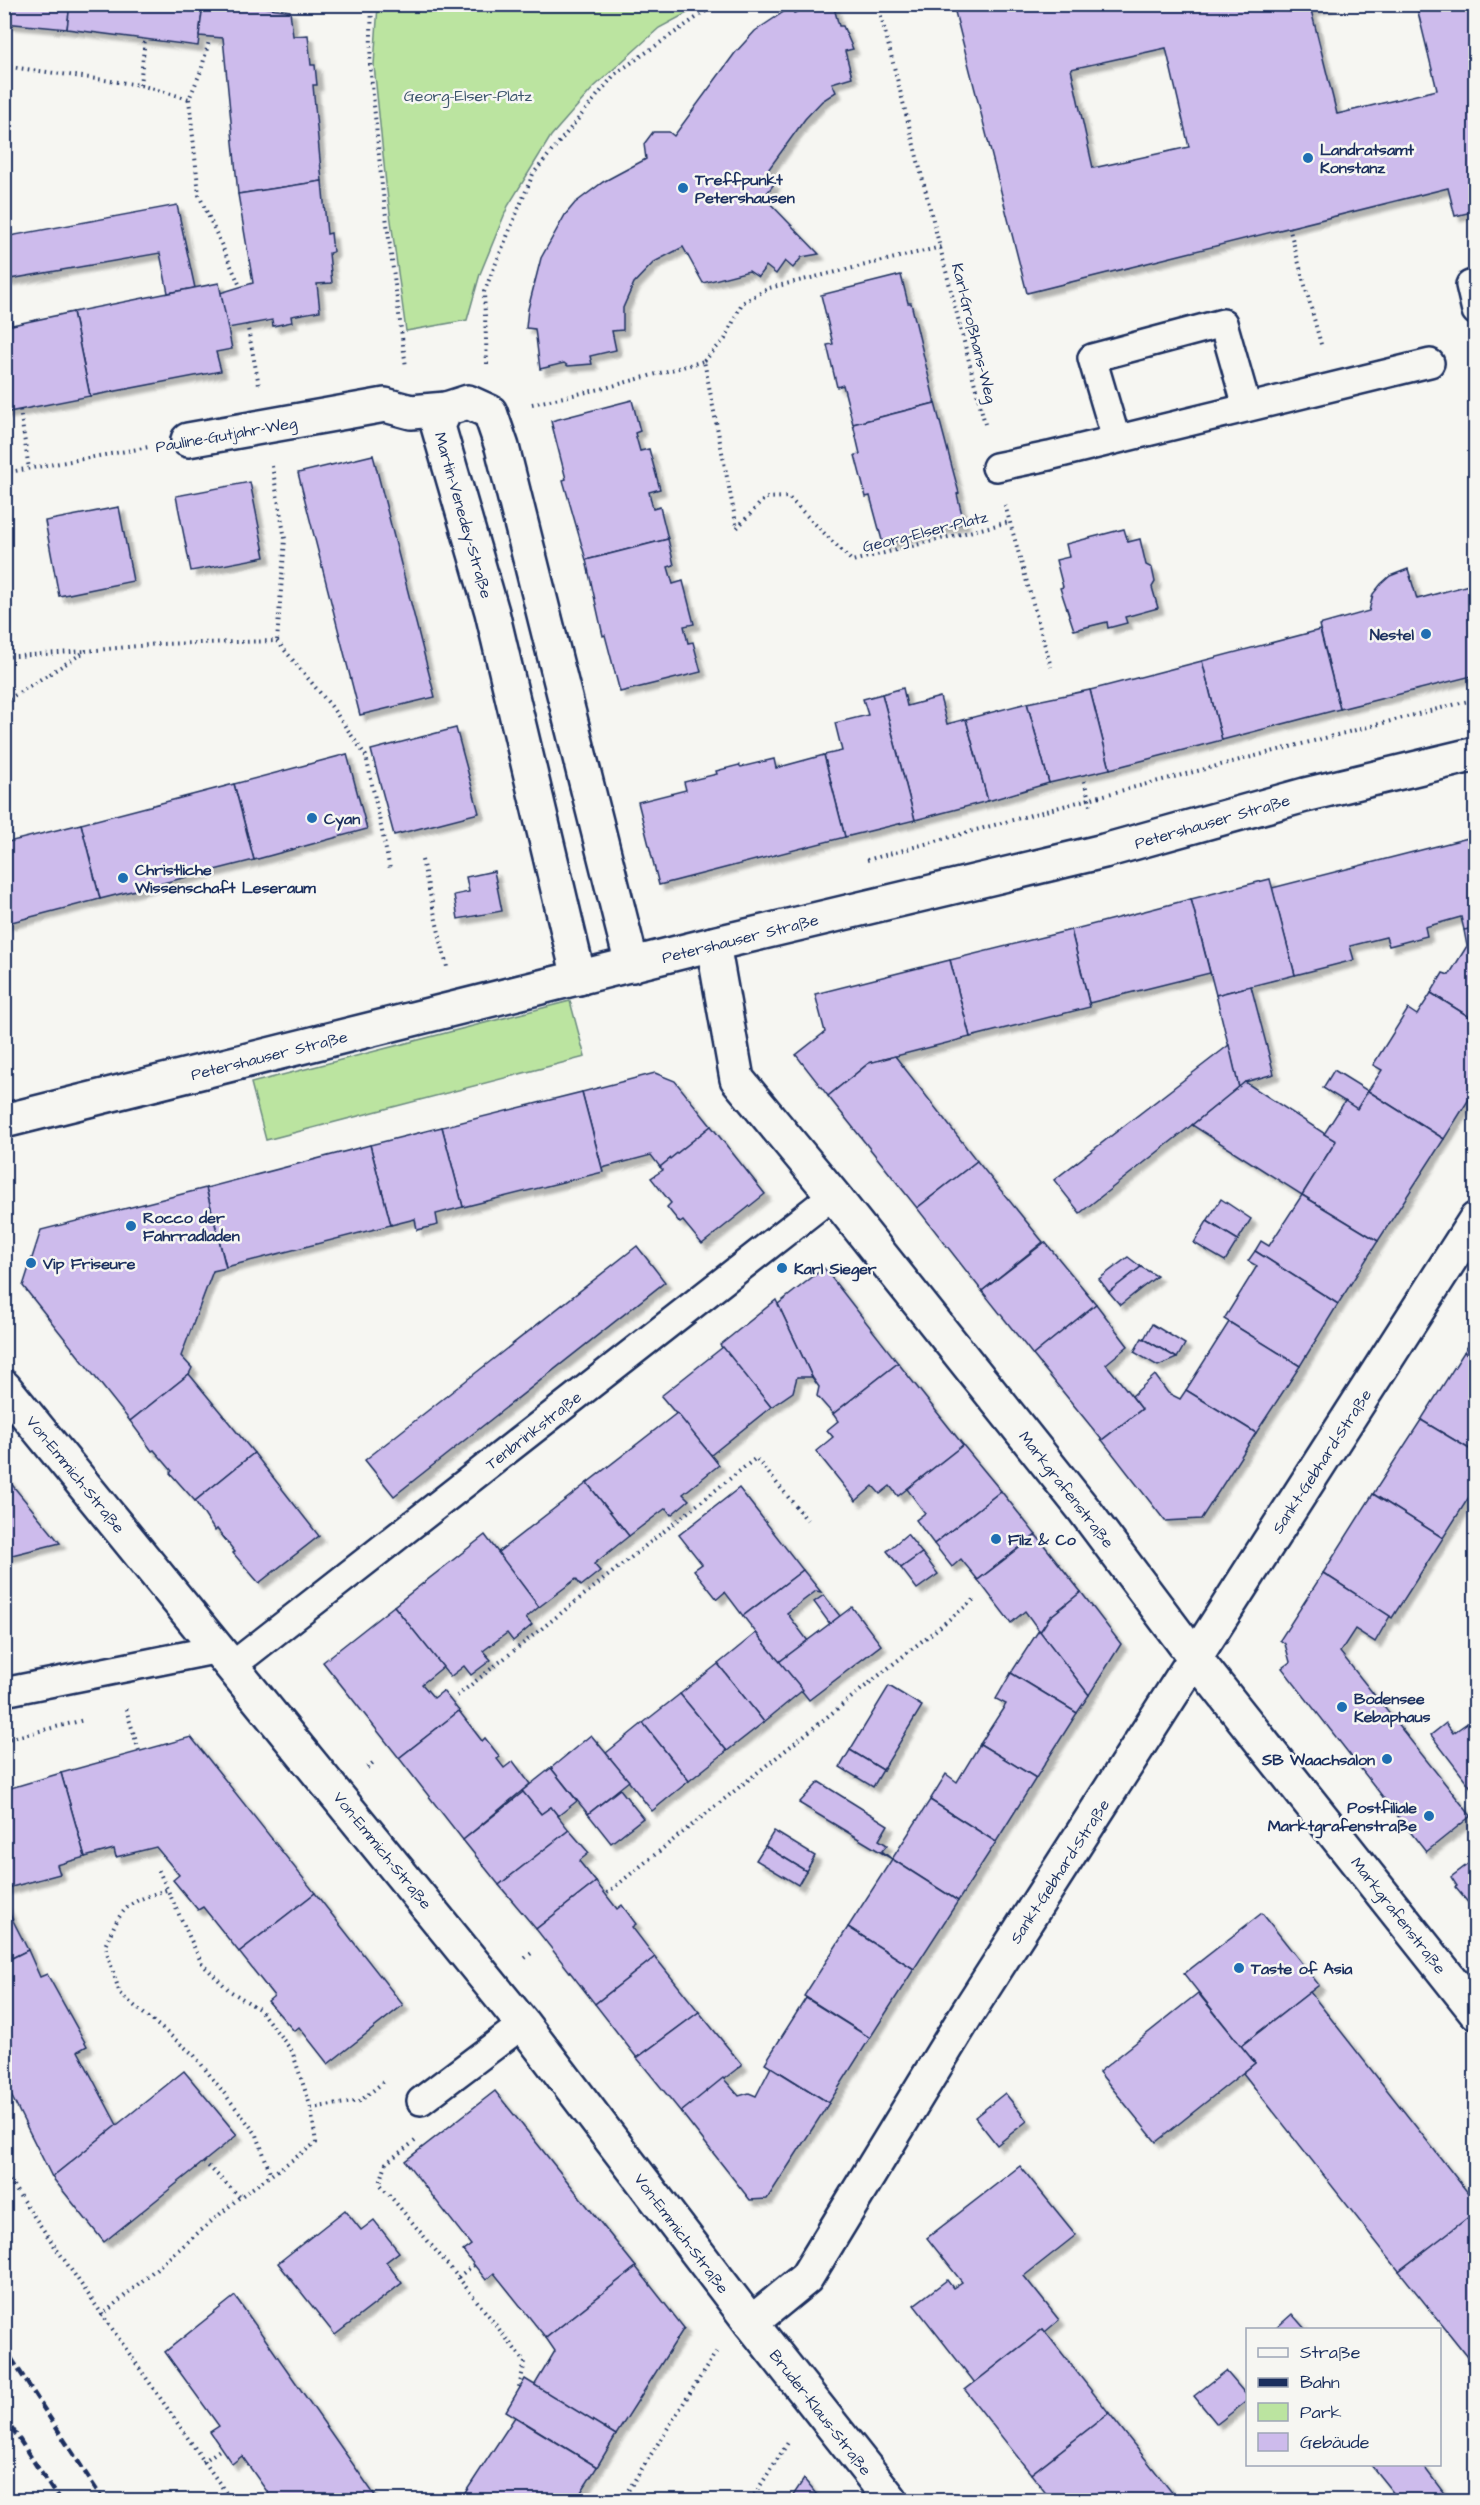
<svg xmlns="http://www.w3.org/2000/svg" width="1480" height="2505" viewBox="0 0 1480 2505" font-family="'Architects Daughter',sans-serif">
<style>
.green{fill:#bbe4a0;stroke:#6b8a7f;stroke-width:1.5}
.building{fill:#cdbbec;stroke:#1b2f5e;stroke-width:1.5;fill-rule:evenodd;filter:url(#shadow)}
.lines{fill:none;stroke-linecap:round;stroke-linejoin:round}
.lane-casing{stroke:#1b2f5e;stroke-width:32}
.street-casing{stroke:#1b2f5e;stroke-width:38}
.path{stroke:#1b2f5e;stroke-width:4;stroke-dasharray:1.5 4.5;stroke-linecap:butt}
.lane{stroke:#f6f6f2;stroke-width:27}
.street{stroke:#f6f6f2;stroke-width:33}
.rail{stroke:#1b2f5e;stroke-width:4.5;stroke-dasharray:9 4.5;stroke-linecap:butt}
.poi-dot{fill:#1f6fb2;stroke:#f6f6f2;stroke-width:2}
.labels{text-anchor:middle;stroke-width:5;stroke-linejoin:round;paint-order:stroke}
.park-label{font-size:16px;fill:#3b536b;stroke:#f6f6f2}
.poi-label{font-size:16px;font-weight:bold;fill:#1b2f5e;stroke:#f6f6f2;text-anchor:start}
.street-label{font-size:16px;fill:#1b2f5e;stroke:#f6f6f2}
</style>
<defs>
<filter id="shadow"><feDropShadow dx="5.5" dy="5.5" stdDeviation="1.5" flood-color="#0004"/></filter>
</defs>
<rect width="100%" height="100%" fill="#f6f6f2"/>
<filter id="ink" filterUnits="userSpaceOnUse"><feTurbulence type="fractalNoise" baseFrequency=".0167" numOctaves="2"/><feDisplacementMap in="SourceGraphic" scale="12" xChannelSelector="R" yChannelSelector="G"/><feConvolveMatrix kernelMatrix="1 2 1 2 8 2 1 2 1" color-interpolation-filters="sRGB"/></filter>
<g filter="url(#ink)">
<!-- green -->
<g class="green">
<polygon points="378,5 702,5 659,28 594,87 551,136 508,206 480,274 467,320 406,331 386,184 374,65"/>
<polygon points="570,1001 585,1057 266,1140 251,1083"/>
</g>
<!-- building -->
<g class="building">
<polygon points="4,4 70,4 67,29 4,23"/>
<polygon points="70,4 203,4 198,46 67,29"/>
<polygon points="203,4 241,4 290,11 293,36 308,35 311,65 315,65 317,85 313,85 322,181 238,194 223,38 199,36"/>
<polygon points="820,4 833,4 839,26 843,26 853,49 845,51 852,77 832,83 836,92 822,101 805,119 763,177 774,184 764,197 819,254 802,257 793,268 785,261 776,274 766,266 758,277 749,271 703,283 683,247 654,262 634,283 623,308 623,330 612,331 616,350 590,356 592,364 568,366 564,363 540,369 535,329 526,328 528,309 541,258 565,215 575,203 603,182 646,159 644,144 653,132 669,132 674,136 735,53 755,31 791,7 794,13"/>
<path d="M953,4H1333L1311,10L1337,114L1437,90L1416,4H1476V211L1455,216L1448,188L1027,293ZM1166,48L1189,147L1093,168L1071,69Z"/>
<polygon points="322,181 327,234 331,233 333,252 329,253 332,283 317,284 320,311 291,316 292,322 273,326 272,320 228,328 220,293 253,283 238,194"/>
<polygon points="177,205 195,288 168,293 160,253 4,280 4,237"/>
<polygon points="901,275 908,303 911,303 935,403 853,424 843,385 837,387 827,345 833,344 821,295"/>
<polygon points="219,283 232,349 216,352 221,371 90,396 73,312"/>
<polygon points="73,312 90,396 4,413 4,322 12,321 12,325"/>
<polygon points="632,400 640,431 635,433 640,451 649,449 660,489 649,492 653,509 660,507 668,539 586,560 563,480 566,479 551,421"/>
<polygon points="935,403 959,493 957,494 964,523 883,544 870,496 866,497 855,455 860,454 853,424"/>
<polygon points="373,455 435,697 360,715 298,473"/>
<polygon points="250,482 265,557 191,571 176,496"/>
<polygon points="119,507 133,581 59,596 45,521"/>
<polygon points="1124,529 1128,542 1140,539 1146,565 1152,568 1155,582 1152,587 1158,608 1125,617 1127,623 1108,628 1107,622 1074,630 1060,588 1063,587 1056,560 1069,557 1066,544"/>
<polygon points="668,539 674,565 668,567 673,584 683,581 694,624 684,626 688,643 693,642 701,672 620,692 605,635 603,636 586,560"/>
<polygon points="1408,569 1417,599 1476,583 1476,675 1340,709 1319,625 1369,611 1373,594 1381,584 1390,576"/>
<polygon points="1320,630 1340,709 1222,740 1202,661"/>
<polygon points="1202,661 1222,740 1110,769 1090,690"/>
<polygon points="903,688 907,706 940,697 947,724 966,719 988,801 915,820 882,694"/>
<polygon points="1090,690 1110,769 1049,783 1027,703"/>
<polygon points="882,694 915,820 845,837 824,755 842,751 835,723 868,715 863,699"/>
<polygon points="1027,703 1049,783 988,801 966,719"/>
<polygon points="456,728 479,813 394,835 371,750"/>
<polygon points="347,754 367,829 254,860 234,784"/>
<polygon points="824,755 845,837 659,885 638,802 686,790 684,782 717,774 716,771 739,765 741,767 774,759 776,768"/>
<polygon points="234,784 254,860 100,899 81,824"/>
<polygon points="81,824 100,899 4,924 4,843"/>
<polygon points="1476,836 1476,928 1464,930 1461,917 1425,927 1427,936 1389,946 1386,937 1350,946 1354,960 1295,975 1272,888"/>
<polygon points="494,871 502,911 458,919 454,895 469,892 466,877"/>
<polygon points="1270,879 1295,975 1216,995 1191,899"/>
<polygon points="1191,899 1210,973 1089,1003 1071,930"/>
<polygon points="1476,928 1476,1021 1431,993 1443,973 1449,975 1467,946 1464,930"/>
<polygon points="1071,930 1090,1007 970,1037 950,960"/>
<polygon points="950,960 970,1037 869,1063 828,1096 796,1055 825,1032 815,994"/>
<polygon points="1251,986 1274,1074 1245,1082 1239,1088 1216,995"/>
<polygon points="1431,993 1476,1021 1476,1088 1444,1139 1368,1091 1382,1070 1373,1065 1408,1009 1417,1015"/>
<polygon points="1229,1045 1239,1088 1080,1213 1054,1180"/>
<polygon points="895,1056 977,1161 917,1208 828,1096 869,1063"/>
<polygon points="1334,1070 1368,1091 1357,1109 1323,1088"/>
<polygon points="655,1073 675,1081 711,1126 660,1167 651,1155 602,1168 582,1092"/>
<polygon points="1245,1082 1336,1141 1302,1195 1192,1125"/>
<polygon points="1368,1091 1444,1139 1378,1241 1302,1195 1336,1141 1324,1134 1345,1101 1357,1109"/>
<polygon points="582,1092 603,1172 463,1207 442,1127"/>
<polygon points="711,1126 765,1194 702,1244 683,1221 680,1223 667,1207 671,1203 651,1178 663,1170 660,1167"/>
<polygon points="442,1127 463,1207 436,1214 438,1225 417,1230 415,1219 391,1225 370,1145"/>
<polygon points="370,1145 391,1225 226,1267 206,1188"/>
<polygon points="977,1161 1043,1242 982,1291 917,1208"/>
<polygon points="206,1188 226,1268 213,1271 181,1356 192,1368 189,1374 130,1421 23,1286 41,1230"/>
<polygon points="1302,1195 1378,1241 1338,1304 1255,1251 1261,1241 1269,1246"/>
<polygon points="1221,1199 1251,1219 1238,1240 1207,1221"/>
<polygon points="1207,1221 1238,1240 1225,1261 1194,1243"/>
<polygon points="1045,1242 1096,1304 1033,1355 982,1291"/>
<polygon points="637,1246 665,1282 394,1496 365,1460"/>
<polygon points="1255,1251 1338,1304 1300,1366 1224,1319 1257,1266 1248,1261"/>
<polygon points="1128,1257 1141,1267 1109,1292 1099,1279"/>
<polygon points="1141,1267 1157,1276 1120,1305 1109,1292"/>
<polygon points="824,1268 898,1363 833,1414 817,1396 819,1387 812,1377 778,1304"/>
<polygon points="776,1300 812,1377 797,1377 793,1392 771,1407 720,1345"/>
<polygon points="1096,1304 1128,1346 1106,1364 1142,1409 1102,1440 1033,1355"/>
<polygon points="1229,1322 1300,1366 1256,1433 1186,1390"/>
<polygon points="1152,1324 1185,1344 1177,1358 1144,1339"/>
<polygon points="1476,1334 1476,1359 1464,1352"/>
<polygon points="1142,1338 1144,1339 1177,1358 1158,1366 1134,1352"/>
<polygon points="723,1347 771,1407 711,1455 661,1396"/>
<polygon points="1464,1352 1476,1359 1476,1453 1421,1420"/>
<polygon points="898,1363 963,1445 898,1496 890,1486 880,1494 873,1486 856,1501 816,1451 833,1437 827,1430 838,1421 833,1414"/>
<polygon points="189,1374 254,1453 195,1501 170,1473 172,1471 154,1450 152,1451 130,1421"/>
<polygon points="1155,1375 1168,1393 1180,1399 1186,1390 1256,1433 1201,1519 1165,1521 1102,1440 1142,1409 1132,1396"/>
<polygon points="677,1413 719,1465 683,1494 689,1500 671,1515 666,1508 629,1536 587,1483"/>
<polygon points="1421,1420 1476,1453 1476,1486 1443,1538 1373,1494"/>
<polygon points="963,1445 1001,1491 934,1544 916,1520 925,1513 907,1489"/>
<polygon points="254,1453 319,1536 259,1583 233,1553 235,1552 217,1529 215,1531 195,1501"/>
<polygon points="4,1475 60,1543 4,1557"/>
<polygon points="587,1483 629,1536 594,1564 600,1571 581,1586 576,1579 539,1607 497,1553"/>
<polygon points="739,1488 803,1570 743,1616 725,1592 717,1599 694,1570 702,1564 679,1535"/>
<polygon points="1001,1491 1036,1535 978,1580 961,1559 952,1567 934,1544"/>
<polygon points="1373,1494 1443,1538 1392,1618 1323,1573"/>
<polygon points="907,1534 922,1553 901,1568 887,1551"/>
<polygon points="485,1535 539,1607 526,1618 532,1625 513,1641 507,1633 483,1651 491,1660 471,1675 464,1666 450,1677 394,1606"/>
<polygon points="1036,1535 1081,1592 1050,1617 1040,1632 1025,1611 1011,1623 978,1580"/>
<polygon points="922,1553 938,1574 917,1589 901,1568"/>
<polygon points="803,1570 821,1592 816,1591 787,1613 808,1641 779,1662 743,1616"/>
<polygon points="1323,1573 1390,1616 1375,1642 1355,1629 1340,1652 1471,1816 1426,1852 1282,1668 1290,1662 1285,1644 1280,1640"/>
<polygon points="1081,1592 1121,1644 1089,1695 1040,1632 1050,1617"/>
<polygon points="824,1595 840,1616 830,1624 814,1602"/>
<polygon points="394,1606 443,1667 422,1684 434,1698 443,1691 459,1711 399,1758 323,1662"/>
<polygon points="852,1607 881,1645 809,1700 779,1662"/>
<polygon points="1039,1630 1089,1695 1077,1713 1011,1673"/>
<polygon points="756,1633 803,1690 764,1722 718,1664"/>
<polygon points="718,1664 764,1722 727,1751 680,1694"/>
<polygon points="1011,1673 1077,1713 1036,1778 980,1744 1006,1704 996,1699"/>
<polygon points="889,1686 922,1706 883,1770 850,1750"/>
<polygon points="680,1694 727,1751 689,1781 643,1723"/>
<polygon points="459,1711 482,1741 485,1738 500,1757 497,1759 504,1768 513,1761 530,1784 463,1840 399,1758"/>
<polygon points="1476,1717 1476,1794 1431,1735 1446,1723 1453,1733"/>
<polygon points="643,1723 689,1781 652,1811 606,1753"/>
<polygon points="591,1735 629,1781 588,1814 551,1768"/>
<polygon points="191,1737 315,1893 239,1952 203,1907 198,1910 173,1880 179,1875 156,1847 116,1857 114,1849 85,1857 61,1773"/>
<polygon points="980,1744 1036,1778 996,1842 930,1800 946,1774 957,1782"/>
<polygon points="850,1750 883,1770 873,1787 840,1767"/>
<polygon points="551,1768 577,1801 558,1816 551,1807 541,1814 522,1791"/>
<polygon points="61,1773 85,1857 57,1865 60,1874 4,1889 4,1790"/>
<polygon points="819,1782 888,1825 879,1840 887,1845 882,1851 892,1859 799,1803"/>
<polygon points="620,1789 643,1818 611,1843 588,1814"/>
<polygon points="523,1792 541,1814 551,1807 569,1830 499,1885 463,1840"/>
<polygon points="930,1800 996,1842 958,1901 892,1859"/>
<polygon points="569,1830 589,1853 579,1861 596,1882 536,1929 499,1885"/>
<polygon points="774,1831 815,1856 806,1871 765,1846"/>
<polygon points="765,1846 806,1871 798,1885 756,1860"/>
<polygon points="1476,1858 1476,1912 1455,1887 1457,1886 1451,1877"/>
<polygon points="892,1859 958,1901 914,1969 848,1927"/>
<polygon points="596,1882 617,1909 622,1905 636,1924 632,1927 655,1957 595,2004 536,1929"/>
<polygon points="315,1893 403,2005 328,2064 299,2027 294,2031 268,2001 274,1996 239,1952"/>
<polygon points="4,1903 28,1950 4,1962"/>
<polygon points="1262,1913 1319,1985 1241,2046 1184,1974"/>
<polygon points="848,1927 914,1969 870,2038 804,1996"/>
<polygon points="28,1950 40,1977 47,1974 87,2046 78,2051 117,2125 52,2177 4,2081 4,1962"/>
<polygon points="655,1957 699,2012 637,2058 595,2004"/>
<polygon points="1310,1992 1476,2203 1476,2213 1399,2271 1243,2073 1255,2063 1241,2046"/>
<polygon points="1198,1993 1255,2063 1156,2142 1099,2072"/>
<polygon points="806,1998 870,2038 829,2103 765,2063"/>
<polygon points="699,2012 742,2065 681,2112 637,2058"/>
<polygon points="771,2067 829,2103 767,2199 750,2200 681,2112 723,2078 739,2096 749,2093 756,2096"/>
<polygon points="184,2071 237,2135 104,2242 52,2177"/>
<polygon points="495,2091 636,2267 546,2338 494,2273 486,2280 463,2251 471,2245 405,2161"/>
<polygon points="1005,2093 1027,2121 997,2145 975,2117"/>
<polygon points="1020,2166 1076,2235 1024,2276 1059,2320 1045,2332 1043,2329 975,2383 914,2305 947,2280 953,2288 962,2282 927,2238"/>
<polygon points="345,2210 361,2230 374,2220 399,2252 386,2262 402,2283 335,2335 278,2263"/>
<polygon points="1470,2216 1476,2223 1476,2367 1399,2271"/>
<polygon points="636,2267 684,2328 616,2435 534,2386 555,2351 546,2338"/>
<polygon points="235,2296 376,2497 371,2500 273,2500 242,2456 232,2464 210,2432 219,2426 165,2352"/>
<polygon points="1292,2314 1306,2330 1274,2330"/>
<polygon points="1043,2329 1109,2413 1031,2474 965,2390"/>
<polygon points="1226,2371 1248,2397 1248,2400 1217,2424 1194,2396"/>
<polygon points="525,2379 616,2435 597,2467 506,2411"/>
<polygon points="1109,2413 1174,2495 1166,2500 1051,2500 1031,2474"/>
<polygon points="515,2417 597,2467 576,2500 470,2500 465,2493"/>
<polygon points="1370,2464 1422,2464 1449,2500 1399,2500"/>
<polygon points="804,2479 821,2500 790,2500"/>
</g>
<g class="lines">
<defs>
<g id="lane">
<polyline points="1476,283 1470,285 1476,311"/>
<polyline points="1116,439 1092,358 1223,323 1247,407"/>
<polyline points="996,467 1049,456 1430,363"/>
<polyline points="232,1666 833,1195"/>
<polyline points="4,1692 219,1649"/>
<polyline points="421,2101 523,2024"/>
</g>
<g id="street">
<polyline points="188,440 385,405 411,412 446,409"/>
<polyline points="713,944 737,1079 833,1195 1085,1511 1195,1658 1476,2012"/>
<polyline points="579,978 492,612 438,426 446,409 468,402 490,412 502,447 632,965"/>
<polyline points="4,1121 713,944 1104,851 1305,795 1476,754"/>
<polyline points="4,1387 523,2024 751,2323 891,2500"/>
<polyline points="751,2323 806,2278 968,2012 1476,1219"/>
</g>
</defs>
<!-- lane casing -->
<use href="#lane" class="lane-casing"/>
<!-- street casing -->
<use href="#street" class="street-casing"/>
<!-- path -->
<g class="path">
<polyline points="372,4 370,65 382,186 406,367"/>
<polyline points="878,4 986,428"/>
<polyline points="4,66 140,85 189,99 201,71 209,41"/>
<polyline points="140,85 145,39"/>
<polyline points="189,99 199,195 240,286"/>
<polyline points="1289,227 1322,348"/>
<polyline points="247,324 259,385"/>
<polyline points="704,361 725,339 742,303 769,288 941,247"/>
<polyline points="487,364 484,292 533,174 615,74 716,4"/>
<polyline points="532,404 605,388 704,361 737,528 765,498 788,497 852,561 1009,522"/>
<polyline points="20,410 29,469"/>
<polyline points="272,466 285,539 277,641"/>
<polyline points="4,473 149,447"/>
<polyline points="1005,505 1051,667"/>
<polyline points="4,657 85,651"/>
<polyline points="4,702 86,651 159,644 277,641 331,706 366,756 390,869"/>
<polyline points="1084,781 1092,809"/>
<polyline points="422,860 447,967"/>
<polyline points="867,860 1089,799 1476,699"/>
<polyline points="457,1696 756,1458 807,1520"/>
<polyline points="126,1709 139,1751"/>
<polyline points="4,1740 84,1720"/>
<polyline points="367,1768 375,1761"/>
<path d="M166,1890C125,1903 122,1907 105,1946L120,1994L194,2055L257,2135L271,2175"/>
<polyline points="607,1893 977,1597"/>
<polyline points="525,1958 534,1951"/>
<polyline points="311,2108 360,2101 386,2080"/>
<polyline points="415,2141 386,2163 380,2184 458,2277 525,2362 518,2391"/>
<polyline points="204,2162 240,2197"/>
<polyline points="4,2170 15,2189 231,2500"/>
<polyline points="458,2277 474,2265"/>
<polyline points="101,2316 240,2197 316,2143 311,2108 292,2051 259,2009 230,1991 202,1964 157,1867"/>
<polyline points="203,2462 221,2449"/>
<polyline points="622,2500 718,2349"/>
<polyline points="751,2500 789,2441"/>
</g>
<!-- lane -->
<use href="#lane" class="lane"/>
<!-- street -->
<use href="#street" class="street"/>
<!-- rail -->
<g class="rail">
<polyline points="4,2347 103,2500"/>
<polyline points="4,2416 59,2500"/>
</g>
</g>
</g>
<!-- markers -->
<g class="poi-dot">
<circle cx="1308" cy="158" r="6"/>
<circle cx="683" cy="188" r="6"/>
<circle cx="1426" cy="634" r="6"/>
<circle cx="312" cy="818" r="6"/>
<circle cx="123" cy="878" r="6"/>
<circle cx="131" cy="1226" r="6"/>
<circle cx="31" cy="1263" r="6"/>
<circle cx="782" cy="1268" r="6"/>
<circle cx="996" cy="1539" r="6"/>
<circle cx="1342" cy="1707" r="6"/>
<circle cx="1387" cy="1759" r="6"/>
<circle cx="1429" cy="1816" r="6"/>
<circle cx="1239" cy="1968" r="6"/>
</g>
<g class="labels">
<!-- park labels -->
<g class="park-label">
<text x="468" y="101">Georg-Elser-Platz</text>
</g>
<!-- poi labels -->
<g class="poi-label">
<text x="1320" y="155">Landratsamt<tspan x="1320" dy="18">Konstanz</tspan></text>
<text x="695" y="185">Treffpunkt<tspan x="695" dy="18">Petershausen</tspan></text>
<text x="1414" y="640" text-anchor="end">Nestel</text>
<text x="324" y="824">Cyan</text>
<text x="135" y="875">Christliche<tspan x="135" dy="18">Wissenschaft Leseraum</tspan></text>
<text x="143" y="1223">Rocco der<tspan x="143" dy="18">Fahrradladen</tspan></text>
<text x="43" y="1269">Vip Friseure</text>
<text x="794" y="1274">Karl Sieger</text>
<text x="1008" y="1545">Filz &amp; Co</text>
<text x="1354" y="1704">Bodensee<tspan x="1354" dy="18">Kebaphaus</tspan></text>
<text x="1375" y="1765" text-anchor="end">SB Waachsalon</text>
<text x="1417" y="1813" text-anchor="end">Postfiliale<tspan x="1417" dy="18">Marktgrafenstraße</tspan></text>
<text x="1251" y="1974">Taste of Asia</text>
</g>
<!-- street labels -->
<g class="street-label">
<text transform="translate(975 333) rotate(76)" y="6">Karl-Großhans-Weg</text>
<text transform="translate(226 434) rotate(-10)" y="6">Pauline-Gutjahr-Weg</text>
<text transform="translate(464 515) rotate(74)" y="6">Martin-Venedey-Straße</text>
<text transform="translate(925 531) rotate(-14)" y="6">Georg-Elser-Platz</text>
<text transform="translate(1212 821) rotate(-16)" y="6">Petershauser Straße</text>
<text transform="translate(740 938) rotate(-14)" y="6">Petershauser Straße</text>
<text transform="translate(269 1055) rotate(-14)" y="6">Petershauser Straße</text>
<text transform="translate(533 1430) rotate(-38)" y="6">Tenbrinkstraße</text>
<text transform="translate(1321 1461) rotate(-57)" y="6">Sankt-Gebhard-Straße</text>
<text transform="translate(76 1474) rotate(51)" y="6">Von-Emmich-Straße</text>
<text transform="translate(1067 1489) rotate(52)" y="6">Markgrafenstraße</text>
<text transform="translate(383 1850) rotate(51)" y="6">Von-Emmich-Straße</text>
<text transform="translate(1059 1871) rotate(-57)" y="6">Sankt-Gebhard-Straße</text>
<text transform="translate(1399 1915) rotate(52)" y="6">Markgrafenstraße</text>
<text transform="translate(682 2233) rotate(53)" y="6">Von-Emmich-Straße</text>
<text transform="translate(821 2412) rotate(52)" y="6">Bruder-Klaus-Straße</text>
</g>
</g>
<!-- margin -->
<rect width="1480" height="2505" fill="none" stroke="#f6f6f2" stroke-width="24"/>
<rect x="12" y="12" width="1456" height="2481" fill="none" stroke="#1b2f5e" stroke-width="2" filter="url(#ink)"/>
<!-- legend -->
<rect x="1246" y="2328" width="195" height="138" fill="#f6f6f2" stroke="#9ea6b7" stroke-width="1.5"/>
<rect x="1258" y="2348" width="30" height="9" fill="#f6f6f2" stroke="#9ea6b7" stroke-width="1.5"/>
<text x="1300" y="2358" font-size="18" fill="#1b2f5e">Straße</text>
<rect x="1258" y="2378" width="30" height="9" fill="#1b2f5e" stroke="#9ea6b7" stroke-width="1.5"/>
<text x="1300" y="2388" font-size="18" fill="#1b2f5e">Bahn</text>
<rect x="1258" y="2403" width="30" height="18" fill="#bbe4a0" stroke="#9ea6b7" stroke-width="1.5"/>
<text x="1300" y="2418" font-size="18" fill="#1b2f5e">Park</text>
<rect x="1258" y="2433" width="30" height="18" fill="#cdbbec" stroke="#9ea6b7" stroke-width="1.5"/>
<text x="1300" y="2448" font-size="18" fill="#1b2f5e">Gebäude</text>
</svg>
